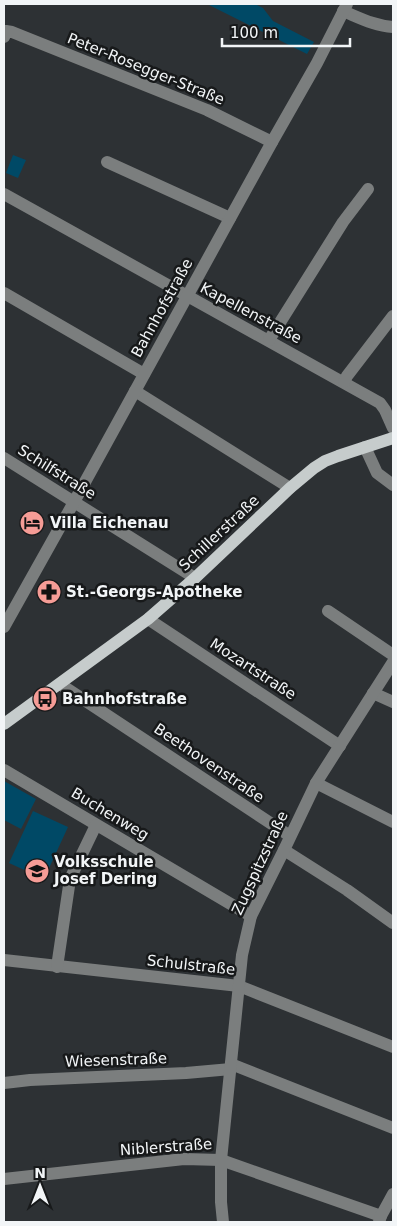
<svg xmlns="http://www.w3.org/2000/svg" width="397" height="1226" viewBox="0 0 397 1226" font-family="'DejaVu Sans',sans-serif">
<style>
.green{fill:#004966}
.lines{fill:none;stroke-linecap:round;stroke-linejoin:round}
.minor{stroke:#7b7e7e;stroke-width:12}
.major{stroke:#c6cccc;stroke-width:12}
.labels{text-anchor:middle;stroke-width:5;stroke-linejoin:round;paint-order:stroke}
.street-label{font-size:15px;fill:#f2f5f7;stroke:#17191a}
.poi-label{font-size:15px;font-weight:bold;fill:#f2f5f7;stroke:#17191a;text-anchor:start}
</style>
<rect width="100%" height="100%" fill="#2d3134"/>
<!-- green -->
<g class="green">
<polygon points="207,4 255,4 263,8 273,21 314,42 307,54"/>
<polygon points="13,155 26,160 18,178 6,173"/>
<polygon points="4,781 36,799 21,829 4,820"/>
<polygon points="33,811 68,827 44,879 9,863"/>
</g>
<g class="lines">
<!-- minor -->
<g class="minor">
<path d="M343,11C360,18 375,26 393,27"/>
<polyline points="4,37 6,31 12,32 207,110 272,142"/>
<polyline points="107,162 230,218"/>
<polyline points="4,194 380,403 385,410 393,428"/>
<polyline points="4,293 144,374"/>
<polyline points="269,340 343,222 368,189"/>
<polyline points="344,382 347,376 393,316"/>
<polyline points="135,391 290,488"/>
<polyline points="365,447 377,473 393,485"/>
<polyline points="4,458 195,578"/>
<polyline points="328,611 393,655"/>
<polyline points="148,619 340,746"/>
<polyline points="4,627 74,502 272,142 317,63 347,4"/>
<polyline points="60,684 290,836"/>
<polyline points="373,693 393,702"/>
<polyline points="4,770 251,916"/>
<polyline points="316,783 393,822"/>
<polyline points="284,850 347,890 393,923"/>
<polyline points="4,960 239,986 393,1047"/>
<polyline points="57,967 70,879 96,825"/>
<polyline points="231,1064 393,1128"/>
<polyline points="4,1083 30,1080 186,1073 231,1069"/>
<polyline points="4,1179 184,1159 221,1160 381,1216"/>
<polyline points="223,1222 221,1202 221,1160 242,955 251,916 284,850 316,783 393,662"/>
<polyline points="379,1222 381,1216 393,1194"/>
</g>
<!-- major -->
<polyline class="major" points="4,724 148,619 195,578 290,488 314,468 325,461 338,456 393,438"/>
</g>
<!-- icons -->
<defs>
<symbol id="hotel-disc" viewBox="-11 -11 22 22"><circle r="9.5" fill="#f59c96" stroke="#17191a"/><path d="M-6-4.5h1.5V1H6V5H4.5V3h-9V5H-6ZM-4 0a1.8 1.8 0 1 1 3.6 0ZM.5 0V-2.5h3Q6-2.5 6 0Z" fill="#111"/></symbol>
<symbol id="pharmacy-disc" viewBox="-11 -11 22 22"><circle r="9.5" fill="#f59c96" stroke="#17191a"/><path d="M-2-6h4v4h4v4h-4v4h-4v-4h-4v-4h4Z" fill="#111"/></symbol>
<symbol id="bus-disc" viewBox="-11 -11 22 22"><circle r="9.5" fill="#f59c96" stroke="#17191a"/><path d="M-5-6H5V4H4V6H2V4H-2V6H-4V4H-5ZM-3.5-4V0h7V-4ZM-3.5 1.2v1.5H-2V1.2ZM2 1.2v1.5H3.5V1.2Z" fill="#111"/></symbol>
<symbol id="school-disc" viewBox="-11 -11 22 22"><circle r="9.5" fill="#f59c96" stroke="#17191a"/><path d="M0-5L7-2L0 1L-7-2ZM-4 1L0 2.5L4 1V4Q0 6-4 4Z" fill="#111"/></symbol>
</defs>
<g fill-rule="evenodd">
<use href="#hotel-disc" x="18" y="509" width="28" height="28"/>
<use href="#pharmacy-disc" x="35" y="578" width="28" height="28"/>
<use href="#bus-disc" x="31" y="685" width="28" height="28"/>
<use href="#school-disc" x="23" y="857" width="28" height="28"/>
</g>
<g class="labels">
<!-- street labels -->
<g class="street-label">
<text transform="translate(146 69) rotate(22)" y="5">Peter-Rosegger-Straße</text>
<text transform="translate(162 308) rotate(-61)" y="5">Bahnhofstraße</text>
<text transform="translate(251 313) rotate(28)" y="5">Kapellenstraße</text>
<text transform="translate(57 472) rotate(32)" y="5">Schilfstraße</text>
<text transform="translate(219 533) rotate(-43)" y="5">Schillerstraße</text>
<text transform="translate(253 669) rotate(33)" y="5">Mozartstraße</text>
<text transform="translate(209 763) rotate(34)" y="5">Beethovenstraße</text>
<text transform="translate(110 814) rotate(31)" y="5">Buchenweg</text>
<text transform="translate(260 863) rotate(-65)" y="5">Zugspitzstraße</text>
<text transform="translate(191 965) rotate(6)" y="5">Schulstraße</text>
<text transform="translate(116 1060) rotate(-2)" y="5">Wiesenstraße</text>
<text transform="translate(166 1147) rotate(-4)" y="5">Niblerstraße</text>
</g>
<!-- poi labels -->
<g class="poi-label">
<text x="50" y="528">Villa Eichenau</text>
<text x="66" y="597">St.-Georgs-Apotheke</text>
<text x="62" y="704">Bahnhofstraße</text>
<text x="54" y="867">Volksschule<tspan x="54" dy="17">Josef Dering</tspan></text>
</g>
</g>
<!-- border -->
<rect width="397" height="1226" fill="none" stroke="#f2f5f7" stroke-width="10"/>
<!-- north arrow -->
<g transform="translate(40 1186)" stroke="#17191a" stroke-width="4" paint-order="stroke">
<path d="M0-4L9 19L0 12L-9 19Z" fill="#f2f5f7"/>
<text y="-8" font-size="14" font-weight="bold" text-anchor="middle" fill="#f2f5f7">N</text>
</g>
<!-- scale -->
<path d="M222 38v8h128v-8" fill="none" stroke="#f2f5f7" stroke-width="2.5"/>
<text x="230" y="38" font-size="15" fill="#f2f5f7" stroke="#17191a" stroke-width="4" paint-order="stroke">100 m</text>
</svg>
